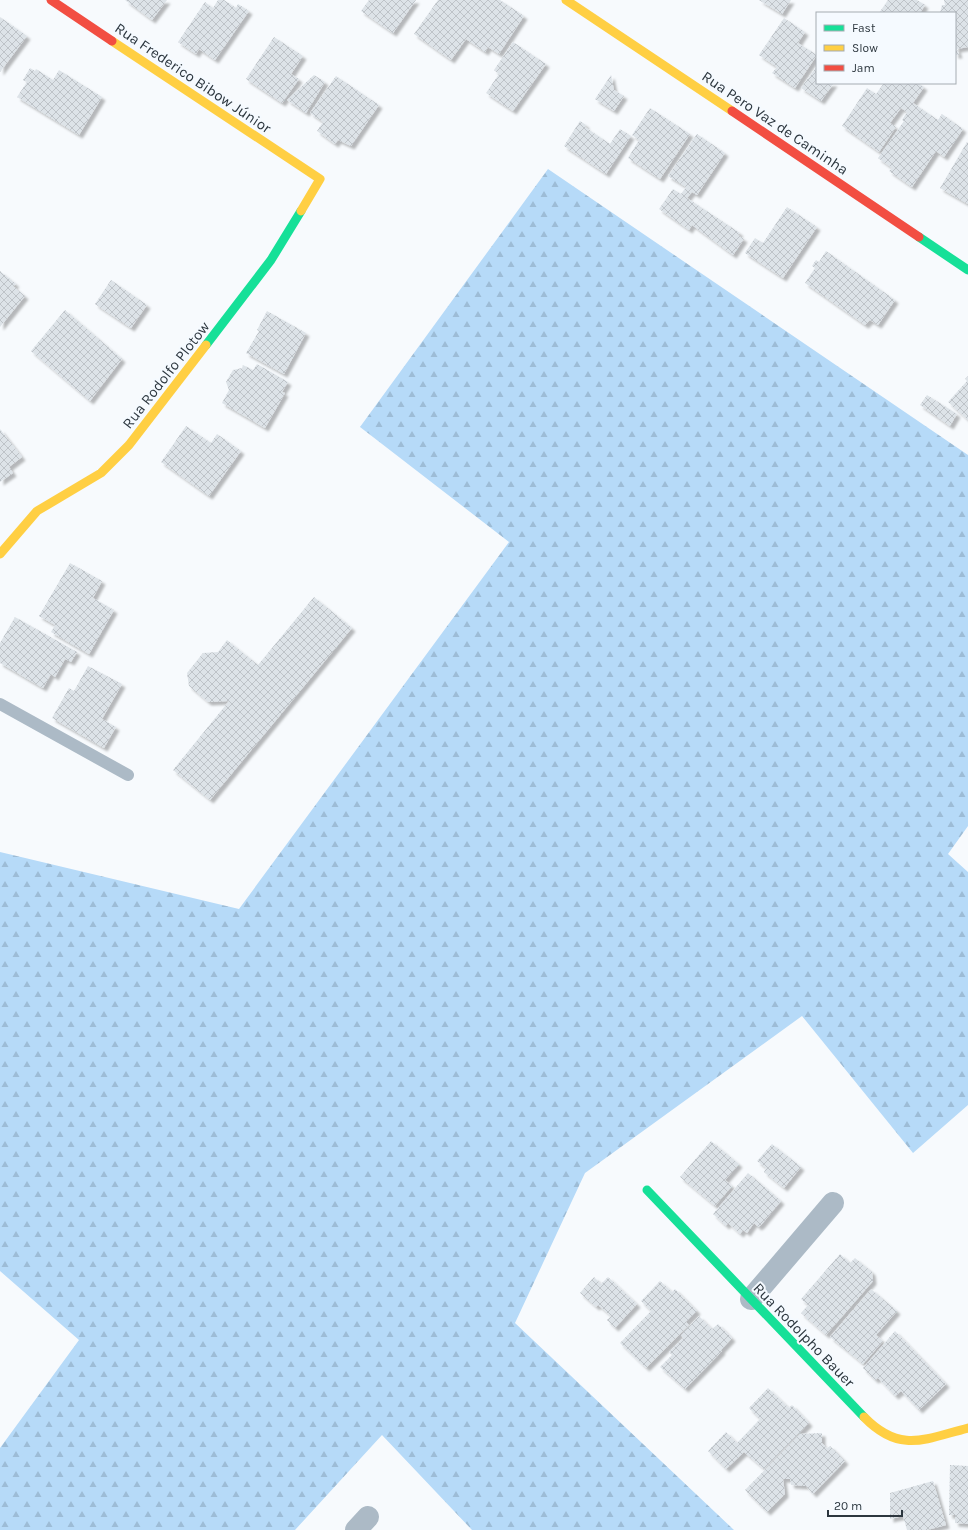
<svg xmlns="http://www.w3.org/2000/svg" width="968" height="1530" viewBox="0 0 968 1530" font-family="Karla,sans-serif">
<style>
.forest{fill:url(#forest-firs)}
.building{fill:url(#building-cross-hatch);filter:url(#shadow)}
.lines{fill:none;stroke-linecap:round;stroke-linejoin:round}
.lane{stroke:#acbac6;stroke-width:12}
.street{stroke:#acbac6;stroke-width:22}
.fast{stroke:#16e098;stroke-width:9}
.slow{stroke:#ffcf43;stroke-width:9}
.jam{stroke:#f24e42;stroke-width:9}
.labels{text-anchor:middle;stroke-width:4;stroke-linejoin:round;paint-order:stroke}
.street-label{font-size:15px;fill:#2c363e;stroke:#f5faff}
</style>
<defs>
<pattern id="forest-firs" width="22" height="20" patternUnits="userSpaceOnUse"><rect width="22" height="20" fill="#b6daf8"/><path d="M5 1l3.5 6h-7zM16 11l3.5 6h-7z" fill="#9dbcd6"/></pattern>
<pattern id="building-cross-hatch" width="8" height="8" patternUnits="userSpaceOnUse"><rect width="8" height="8" fill="#dde3e8"/><path d="M0 0l8 8M0 8l8-8" fill="none" stroke="#bec3c8"/></pattern>
<filter id="shadow"><feDropShadow dx="3.5" dy="3.5" stdDeviation="1" flood-color="#0004"/></filter>
</defs>
<rect width="100%" height="100%" fill="#f7fafd"/>
<!-- forest -->
<polygon class="forest" points="548,169 968,455 968,826 948,854 968,872 968,1105 913,1153 802,1016 585,1173 515,1323 734,1530 472,1530 382,1435 295,1530 0,1530 0,1448 79,1340 0,1271 0,852 239,909 509,542 360,427"/>
<!-- building -->
<g class="building">
<polygon points="125,0 167,0 152,20"/>
<polygon points="218,0 224,0 236,8 238,4 249,11 215,60 199,49 196,54 178,42 205,2 213,8"/>
<polygon points="369,0 416,0 393,33 361,11"/>
<polygon points="438,0 500,0 524,16 499,54 488,47 485,52 466,39 451,60 414,34"/>
<polygon points="759,0 791,0 782,14"/>
<polygon points="888,0 917,0 925,5 920,13 879,13"/>
<polygon points="944,0 968,0 968,47 957,49 959,55 955,55 955,13 940,13 942,5 945,5"/>
<polygon points="0,17 27,36 0,72"/>
<polygon points="784,18 805,32 798,43 817,55 795,88 772,73 777,67 759,55"/>
<polygon points="274,37 303,56 291,74 299,79 282,103 246,79"/>
<polygon points="513,42 546,64 513,111 486,93 499,74 494,70"/>
<polygon points="817,66 817,83 834,83 821,101 801,88"/>
<polygon points="30,68 35,71 36,69 53,80 59,70 102,97 79,135 17,97 27,82 23,80"/>
<polygon points="314,75 325,82 306,113 287,100"/>
<polygon points="611,75 614,90 624,96 614,111 595,99"/>
<polygon points="336,76 379,105 351,146 338,140 335,144 317,131 323,122 310,113"/>
<polygon points="884,83 918,83 924,87 913,103 938,120 942,114 963,129 944,157 936,151 912,187 889,171 892,168 878,158 904,121 902,120 907,112 901,108 890,123 896,127 879,152 842,126 867,88 876,94"/>
<polygon points="650,108 690,134 660,179 628,158 639,140 632,135"/>
<polygon points="580,121 586,125 585,127 610,144 620,129 631,136 606,174 564,146"/>
<polygon points="697,134 725,153 697,195 692,192 687,198 740,233 738,235 744,239 733,255 692,225 689,230 659,209 673,189 681,194 686,187 668,176"/>
<polygon points="967,142 968,143 968,204 940,188"/>
<polygon points="787,207 817,227 783,278 745,253 755,238 763,243"/>
<polygon points="826,251 895,300 878,325 870,320 865,325 805,283 815,268 812,266 816,260 819,262"/>
<polygon points="0,271 16,284 13,286 25,296 0,327"/>
<polygon points="111,280 147,305 131,328 95,304"/>
<polygon points="65,310 122,359 90,401 31,351"/>
<polygon points="267,311 306,333 284,374 246,353 259,331 257,330"/>
<polygon points="257,364 288,382 282,392 285,393 265,428 222,403 229,390 226,382 233,370 242,368 243,365 253,370"/>
<polygon points="968,376 968,420 948,402 967,381 965,379"/>
<polygon points="927,395 957,414 950,426 920,405"/>
<polygon points="186,426 211,443 217,434 241,451 209,496 161,462"/>
<polygon points="0,429 22,457 9,467 13,473 0,482"/>
<polygon points="70,563 102,581 93,598 114,610 89,654 51,632 55,625 39,616"/>
<polygon points="314,597 352,628 210,800 173,770 229,701 208,702 189,686 187,673 203,653 218,652 227,640 258,665"/>
<polygon points="15,617 77,652 71,662 65,659 55,677 51,674 43,688 0,663 0,643"/>
<polygon points="88,666 122,684 102,719 116,727 104,748 52,718 69,688 74,691"/>
<polygon points="711,1141 739,1164 725,1180 732,1186 715,1206 680,1177"/>
<polygon points="772,1144 801,1167 784,1188 764,1172 766,1168 757,1161"/>
<polygon points="748,1173 781,1201 761,1225 758,1227 754,1223 747,1233 743,1230 740,1234 728,1223 726,1226 713,1214"/>
<polygon points="840,1254 850,1263 855,1258 872,1272 873,1281 826,1335 801,1313 808,1305 801,1299"/>
<polygon points="594,1277 601,1284 608,1277 637,1304 615,1328 607,1320 611,1316 598,1305 596,1307 580,1293"/>
<polygon points="660,1281 672,1292 675,1289 697,1311 686,1322 689,1325 646,1368 620,1343 651,1311 641,1301"/>
<polygon points="871,1289 897,1311 876,1335 883,1341 863,1364 830,1337"/>
<polygon points="699,1316 712,1329 718,1324 732,1338 721,1350 722,1351 685,1389 660,1367 672,1355 669,1352 683,1338 681,1335"/>
<polygon points="895,1331 946,1384 919,1410 901,1391 895,1396 878,1378 875,1380 863,1368"/>
<polygon points="768,1388 789,1408 792,1405 809,1423 764,1469 744,1452 726,1469 708,1451 726,1432 737,1443 760,1419 749,1408"/>
<polygon points="822,1433 822,1443 827,1448 830,1446 845,1461 813,1494 806,1486 791,1485 790,1479 783,1479 785,1494 767,1512 745,1490 800,1434"/>
<polygon points="950,1465 968,1466 968,1524 955,1523 955,1515 949,1515"/>
<polygon points="933,1481 946,1525 927,1530 907,1530 903,1516 890,1519 890,1493"/>
</g>
<g class="lines">
<!-- lane -->
<polyline class="lane" points="0,704 128,775"/>
<!-- street -->
<g class="street">
<polyline points="751,1299 833,1203"/>
<polyline points="356,1530 368,1517"/>
</g>
<!-- fast -->
<g class="fast">
<polyline points="919,237 968,270"/>
<polyline points="206,345 271,260 301,211"/>
<polyline points="647,1190 864,1417"/>
</g>
<!-- slow -->
<g class="slow">
<polyline points="566,0 732,111"/>
<polyline points="112,41 320,179 301,211"/>
<polyline points="0,554 37,511 101,473 129,445 206,345"/>
<path d="M864,1417C900,1454 925,1439 968,1428"/>
</g>
<!-- jam -->
<g class="jam">
<polyline points="51,0 112,41"/>
<polyline points="732,111 919,237"/>
</g>
</g>
<g class="labels">
<!-- street labels -->
<g class="street-label">
<text transform="translate(193 78) rotate(34)" y="5">Rua Frederico Bibow Júnior</text>
<text transform="translate(775 123) rotate(34)" y="5">Rua Pero Vaz de Caminha</text>
<text transform="translate(166 375) rotate(-52)" y="5">Rua Rodolfo Plotow</text>
<text transform="translate(804 1335) rotate(46)" y="5">Rua Rodolpho Bauer</text>
</g>
</g>
<!-- legend -->
<rect x="816" y="12" width="140" height="72" fill="#f5faff" stroke="#a5acb2"/>
<rect x="824" y="25" width="20" height="6" fill="#16e098" stroke="#a5acb2"/>
<text x="852" y="32" font-size="12" fill="#2c363e">Fast</text>
<rect x="824" y="45" width="20" height="6" fill="#ffcf43" stroke="#a5acb2"/>
<text x="852" y="52" font-size="12" fill="#2c363e">Slow</text>
<rect x="824" y="65" width="20" height="6" fill="#f24e42" stroke="#a5acb2"/>
<text x="852" y="72" font-size="12" fill="#2c363e">Jam</text>
<!-- scale -->
<path d="M828 1510v6h74v-6" fill="none" stroke="#2c363e" stroke-width="2"/>
<text x="834" y="1510" font-size="12" fill="#2c363e" stroke="#f5faff" stroke-width="3" paint-order="stroke">20 m</text>
</svg>
